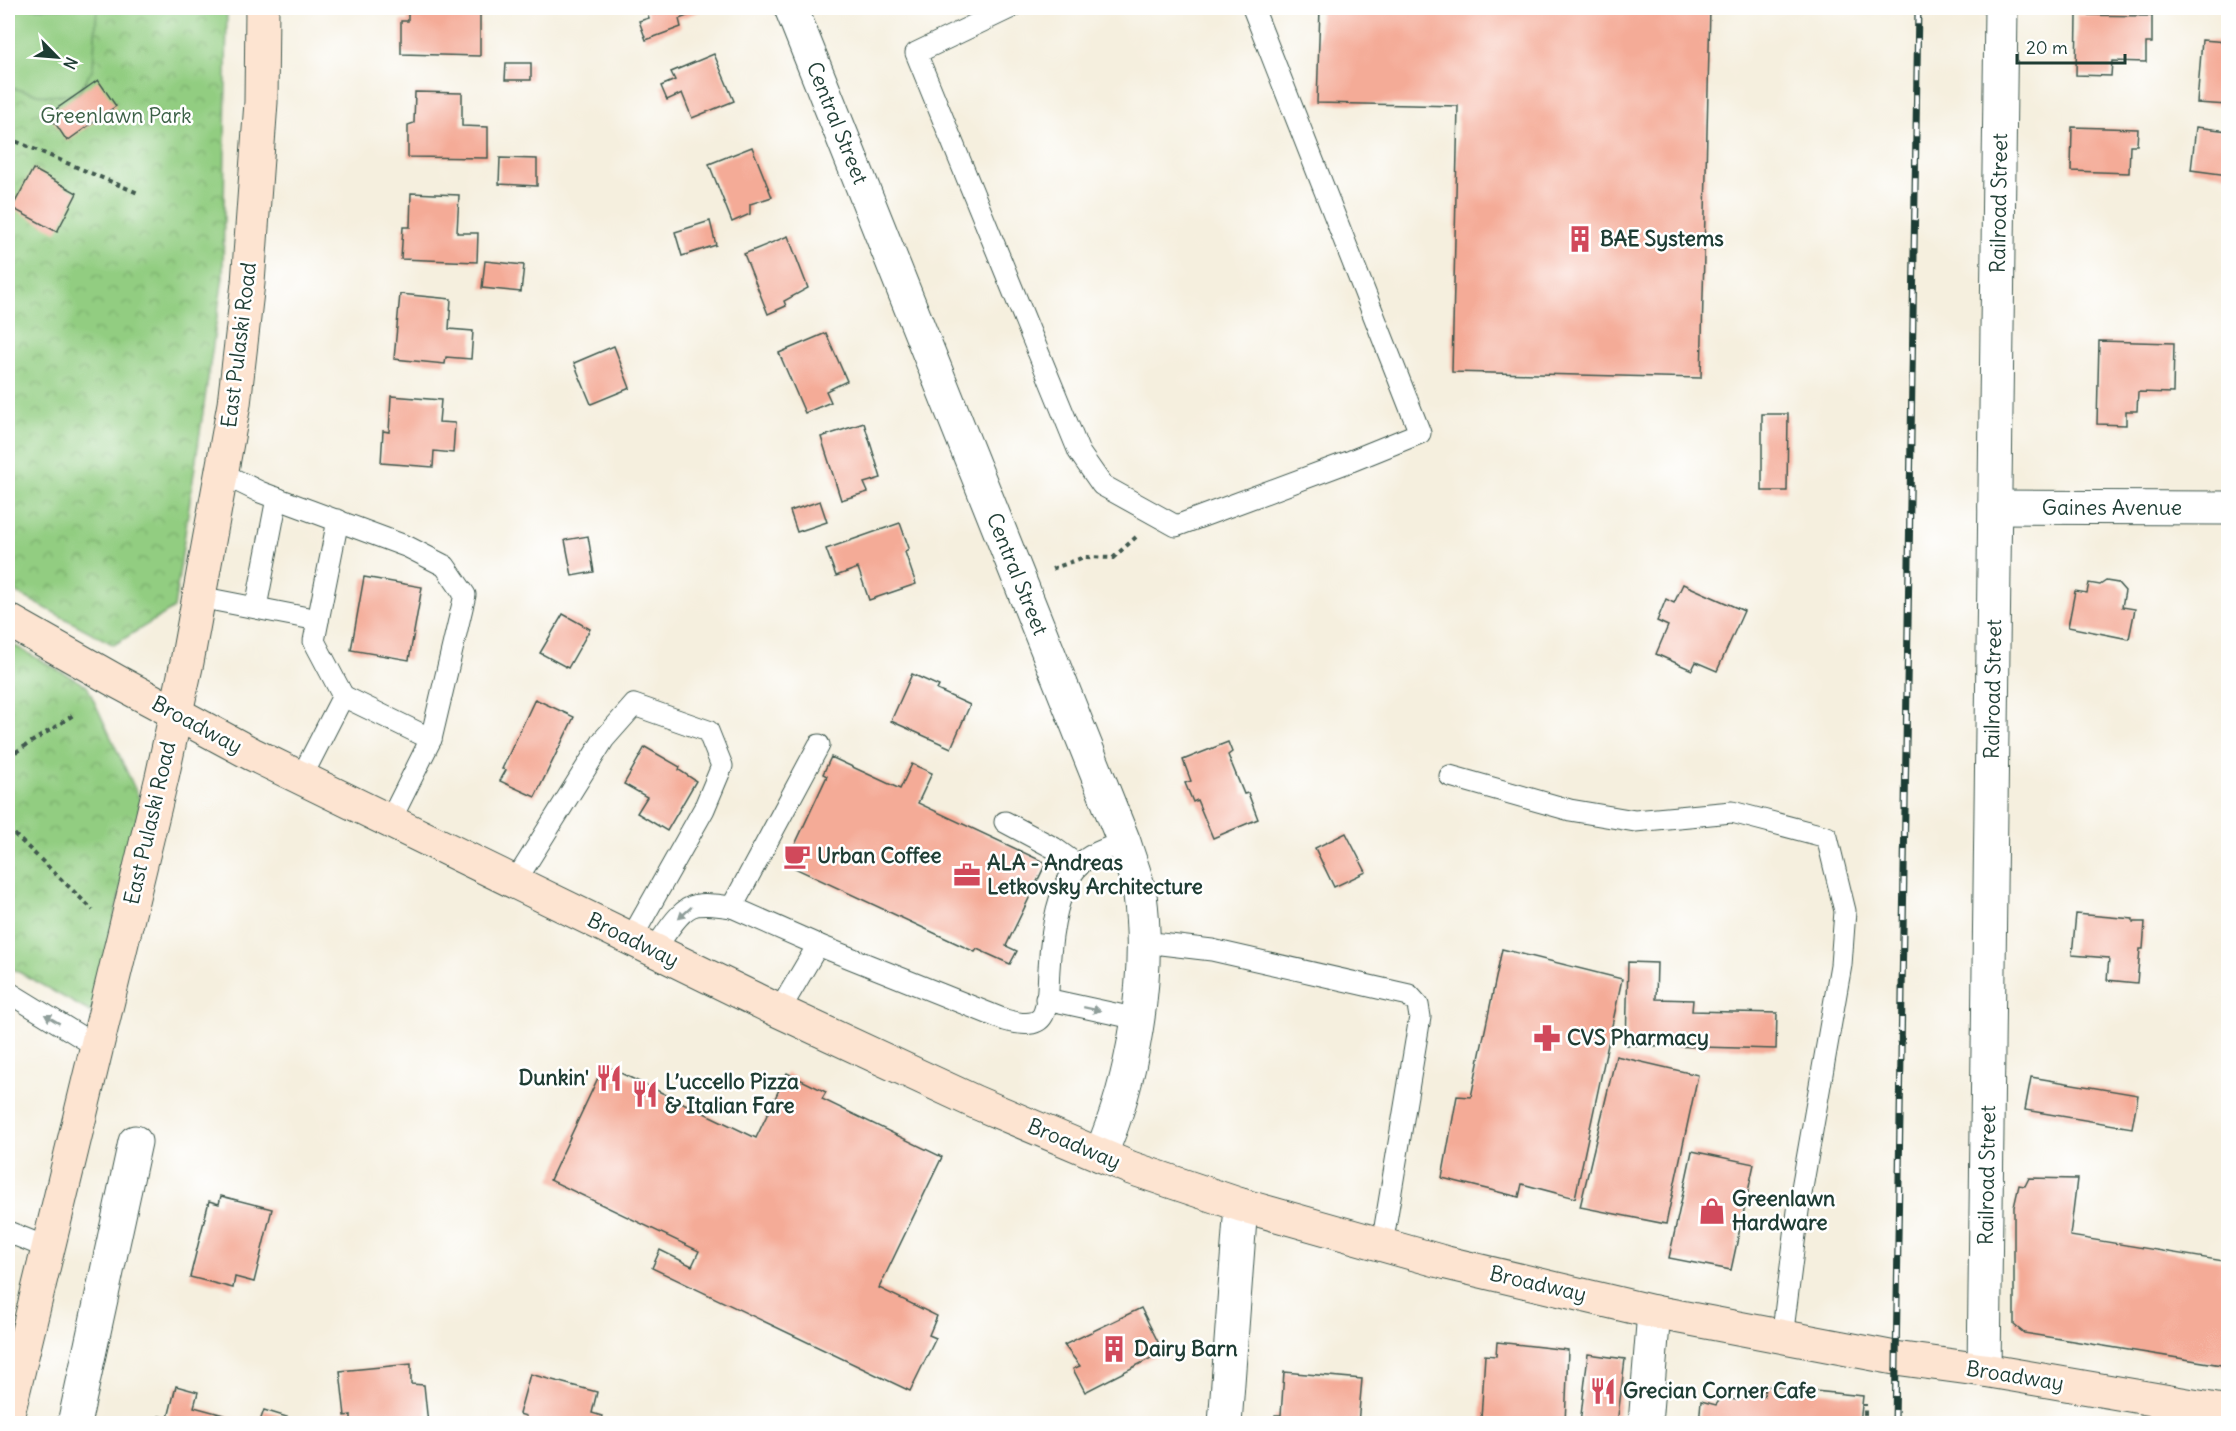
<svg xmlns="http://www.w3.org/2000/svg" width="2236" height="1431" viewBox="0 0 2236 1431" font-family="Delius,sans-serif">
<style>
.park{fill:url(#park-crowns);stroke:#58855a;stroke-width:1.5}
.pitch{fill:#92cd81;stroke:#58855a;stroke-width:1.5}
.building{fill:#f4ab97}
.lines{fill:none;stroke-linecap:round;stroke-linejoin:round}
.lane-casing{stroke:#3f584e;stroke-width:23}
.street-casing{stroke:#3f584e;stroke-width:35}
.secondary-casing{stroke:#3f584e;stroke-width:35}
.path{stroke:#3f584e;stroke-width:4;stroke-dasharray:4.5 4.5;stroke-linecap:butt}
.lane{stroke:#fff;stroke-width:21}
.street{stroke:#fff;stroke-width:33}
.secondary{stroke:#fde4d1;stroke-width:33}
.rail-casing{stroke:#1f3d34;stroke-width:7}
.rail{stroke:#fff;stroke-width:4.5;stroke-dasharray:14;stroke-linecap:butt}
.oneway{fill:#8f9e9a}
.labels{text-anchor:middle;stroke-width:5;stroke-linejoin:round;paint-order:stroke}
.park-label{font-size:21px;fill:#3c6147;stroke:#fff}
.street-label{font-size:21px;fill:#1f3d34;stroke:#fff}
.poi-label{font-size:21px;font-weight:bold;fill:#1f3d34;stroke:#fff;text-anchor:start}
</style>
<defs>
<pattern id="park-crowns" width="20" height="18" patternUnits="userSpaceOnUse" patternTransform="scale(1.5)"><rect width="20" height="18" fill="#92cd81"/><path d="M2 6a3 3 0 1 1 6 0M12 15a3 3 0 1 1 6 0" fill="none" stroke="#77a86a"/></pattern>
</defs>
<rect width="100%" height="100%" fill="#fff"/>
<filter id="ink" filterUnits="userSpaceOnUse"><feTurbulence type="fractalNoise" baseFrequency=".0167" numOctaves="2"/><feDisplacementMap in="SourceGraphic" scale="12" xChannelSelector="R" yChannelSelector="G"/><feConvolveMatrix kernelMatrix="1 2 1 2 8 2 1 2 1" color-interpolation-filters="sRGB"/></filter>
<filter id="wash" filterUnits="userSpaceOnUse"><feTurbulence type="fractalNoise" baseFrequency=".008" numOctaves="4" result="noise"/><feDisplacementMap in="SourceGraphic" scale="24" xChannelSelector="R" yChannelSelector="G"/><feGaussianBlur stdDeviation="1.35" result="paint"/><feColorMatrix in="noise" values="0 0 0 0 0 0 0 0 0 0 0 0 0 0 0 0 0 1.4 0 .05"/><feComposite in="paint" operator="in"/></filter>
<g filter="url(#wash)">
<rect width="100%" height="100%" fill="#f5efde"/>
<!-- park -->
<g class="park">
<polygon points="8,8 227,8 223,277 174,608 114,645 8,588"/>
<polygon points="8,642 87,686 141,802 92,1013 8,966"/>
</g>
<!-- pitch -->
<polygon class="pitch" points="8,8 97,8 93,68 78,94 46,96 8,87"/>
<g id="blocks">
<!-- building -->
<g class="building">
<polygon points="408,8 480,10 480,56 401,54 401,21 408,21"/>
<polygon points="646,8 699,8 700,11 679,19 681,27 646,40 639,21 649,18"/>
<polygon points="1320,8 1710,8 1701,378 1452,372 1458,106 1317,103"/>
<polygon points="2077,15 2152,16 2152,43 2146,43 2146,62 2112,61 2111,76 2076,75"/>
<polygon points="2202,40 2228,42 2228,105 2197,103"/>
<polygon points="714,54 734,101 692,118 682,93 667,100 661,86 675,80 671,72"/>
<polygon points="506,63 531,63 531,80 505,80"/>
<polygon points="98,80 116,106 67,141 49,114"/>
<polygon points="415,92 462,93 462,126 488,127 488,158 408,157 408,125 414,123"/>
<polygon points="2072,127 2138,129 2137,145 2130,145 2129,173 2071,171"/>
<polygon points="2196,127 2228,131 2228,175 2191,170"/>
<polygon points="752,147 772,197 750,204 750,214 732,222 709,164"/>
<polygon points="500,158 537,159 537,186 499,184"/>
<polygon points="33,169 77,193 57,232 12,208"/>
<polygon points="411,193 459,195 457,233 478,233 477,262 401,259 403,227 410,227"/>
<polygon points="710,221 716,245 682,256 675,232"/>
<polygon points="788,236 808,288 784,301 786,306 768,314 744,254"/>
<polygon points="485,261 524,265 521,292 482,288"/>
<polygon points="400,294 451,299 449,329 473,331 471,359 446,357 445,364 394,359"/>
<polygon points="826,333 847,381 826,391 831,402 805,413 779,353"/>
<polygon points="2099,341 2174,343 2173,393 2138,392 2137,411 2126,411 2126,425 2097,424"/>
<polygon points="614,346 630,388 591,404 574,363"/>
<polygon points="391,396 441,400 439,422 455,423 453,453 434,451 433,467 381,463 383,431 389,432"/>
<polygon points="1762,414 1788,414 1787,491 1762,491"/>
<polygon points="864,423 881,478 864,483 868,492 841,500 821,437"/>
<polygon points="820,501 827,522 797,532 790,511"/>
<polygon points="900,523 909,548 905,552 916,584 869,600 858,568 836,576 826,549"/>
<polygon points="588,536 594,572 572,576 565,540"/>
<polygon points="364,577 422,587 409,660 351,650"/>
<polygon points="2106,581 2118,583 2125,591 2122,607 2135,609 2129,639 2068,627 2075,591 2087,593 2089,583 2100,585"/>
<polygon points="1683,584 1744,611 1717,671 1696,662 1692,670 1656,654 1668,626 1657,621 1666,599 1674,603"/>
<polygon points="563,614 590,629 568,668 540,653"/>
<polygon points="912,674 939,686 937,690 970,705 951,748 891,721"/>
<polygon points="535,699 574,717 535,797 500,781 506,770 502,769"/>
<polygon points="1228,742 1232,752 1228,755 1244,794 1248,793 1258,819 1213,838 1197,800 1193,802 1185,783 1191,781 1183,760"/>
<polygon points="645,747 680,767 679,770 696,781 667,831 637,813 647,797 624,784"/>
<polygon points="831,757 900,789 912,764 932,773 918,803 1046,863 1006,946 1017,951 1010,964 977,949 975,952 786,864 827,776 823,774"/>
<polygon points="1346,833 1366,872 1334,887 1315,848"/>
<polygon points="2076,914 2133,919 2133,922 2145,922 2143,949 2140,949 2137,983 2107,980 2109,958 2072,955"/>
<polygon points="1502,949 1622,979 1575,1198 1522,1184 1519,1197 1442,1178 1457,1096 1471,1097"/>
<polygon points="1628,962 1657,963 1656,999 1693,1000 1692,1011 1777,1013 1776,1049 1626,1045"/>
<polygon points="1616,1056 1698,1075 1666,1224 1580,1207"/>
<polygon points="604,1065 756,1138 787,1073 826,1092 822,1099 942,1157 879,1288 937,1316 929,1335 936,1338 910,1391 652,1268 660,1250 692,1266 699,1251 550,1180"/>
<polygon points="2031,1077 2138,1095 2132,1128 2025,1110"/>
<polygon points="1692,1151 1754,1164 1731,1270 1669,1258"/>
<polygon points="2029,1178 2077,1179 2070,1236 2224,1261 2222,1272 2228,1273 2228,1366 2024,1333 2014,1325 2014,1207 2019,1185 2025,1186"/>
<polygon points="221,1196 272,1209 254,1282 235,1277 233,1288 190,1277 209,1201 219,1204"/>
<polygon points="1141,1308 1163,1352 1085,1392 1073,1369 1080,1366 1064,1345"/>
<polygon points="1497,1342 1568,1350 1565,1424 1516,1424 1516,1421 1481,1419 1485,1355 1496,1356"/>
<polygon points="1588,1354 1625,1359 1617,1424 1580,1424"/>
<polygon points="411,1364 411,1384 424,1385 428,1424 351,1424 351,1415 345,1416 340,1371"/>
<polygon points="1284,1372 1362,1379 1358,1424 1274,1424 1275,1415 1281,1415"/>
<polygon points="530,1374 597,1392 592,1413 602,1416 600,1424 524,1424 526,1416 519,1414"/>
<polygon points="176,1386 198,1392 194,1407 235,1418 233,1424 157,1424 159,1416 168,1418"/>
<polygon points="1765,1386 1863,1396 1860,1424 1699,1424 1701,1401 1716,1405 1721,1398 1737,1400 1740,1394 1764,1396"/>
<polygon points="264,1410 290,1418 289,1424 259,1424"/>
</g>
</g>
</g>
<g filter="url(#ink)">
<use href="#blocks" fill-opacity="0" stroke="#3f584e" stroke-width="1.5"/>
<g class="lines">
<defs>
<g id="lane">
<polyline points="1010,8 916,53 1079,452 1102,485 1176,526 1351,461 1420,433 1253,8"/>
<polyline points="221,473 260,492 408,547 445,566 465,595 431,739 390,821"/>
<polyline points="338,520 314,641 343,696"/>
<polyline points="199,597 318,620"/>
<polyline points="256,607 277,498"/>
<path d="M819,745L732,907L818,945L1005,1020C1016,1023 1036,1028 1043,1015C1049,1002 1048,983 1049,969C1051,935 1056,882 1086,859C1097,851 1111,847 1124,842"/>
<polyline points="1450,776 1570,810 1635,821 1732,812 1827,837 1845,911 1841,965 1798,1211 1782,1338"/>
<polyline points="301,778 343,696 431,739"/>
<polyline points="1005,822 1054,848 1079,866"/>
<polyline points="515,882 604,739 634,705 708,731 722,766 704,809 631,939"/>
<polyline points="1144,942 1212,950 1409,995 1418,1005 1420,1017 1382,1245"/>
<path d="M654,950C665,936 679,908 697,905C709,903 721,906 732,907"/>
<polyline points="8,992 96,1046"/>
<polyline points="1046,999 1138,1019"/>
<polyline points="779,1011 818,945"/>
<polyline points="8,1232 48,1248"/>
</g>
<g id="street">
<path d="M791,8L1124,842C1129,859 1137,878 1140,895C1151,976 1133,1081 1100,1155"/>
<polyline points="1995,507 2228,508"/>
<polyline points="1984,1370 2001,8"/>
<polyline points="74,1424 135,1142"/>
<polyline points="1225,1424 1241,1205"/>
<polyline points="1645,1424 1654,1312"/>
</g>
<g id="secondary">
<polyline points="8,620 116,681 252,754 654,950 779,1011 975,1102 1131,1168 1241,1205 1447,1263 1654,1312 1895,1358 1984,1370 2228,1412"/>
<polyline points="8,1414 162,777 187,662 234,404 248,283 261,102 262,8"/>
</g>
</defs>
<!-- lane casing -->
<use href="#lane" class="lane-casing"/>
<!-- street casing -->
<use href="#street" class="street-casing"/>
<!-- secondary casing -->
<use href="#secondary" class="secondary-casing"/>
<!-- path -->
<g class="path">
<polyline points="8,138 138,193"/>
<polyline points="1052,569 1084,557 1113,558 1136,537"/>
<polyline points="8,757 75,714"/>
<polyline points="8,828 93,910"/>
<polyline points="1865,1424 1865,1404"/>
</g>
<!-- lane -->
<use href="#lane" class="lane"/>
<!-- street -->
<use href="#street" class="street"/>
<!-- secondary -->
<use href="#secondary" class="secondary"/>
<defs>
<polyline id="rail" points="1895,1424 1918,8"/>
</defs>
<!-- rail casing -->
<use href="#rail" class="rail-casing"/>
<!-- rail -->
<use href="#rail" class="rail"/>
</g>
<!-- one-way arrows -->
<defs><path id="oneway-solid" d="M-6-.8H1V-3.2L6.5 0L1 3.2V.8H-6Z" transform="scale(1.5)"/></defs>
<g class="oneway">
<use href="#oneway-solid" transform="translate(685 913) rotate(138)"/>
<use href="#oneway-solid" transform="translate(1092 1009) rotate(12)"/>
<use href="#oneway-solid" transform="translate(52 1019) rotate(-149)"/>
</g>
</g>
<!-- icons -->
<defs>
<symbol id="building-bare" viewBox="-9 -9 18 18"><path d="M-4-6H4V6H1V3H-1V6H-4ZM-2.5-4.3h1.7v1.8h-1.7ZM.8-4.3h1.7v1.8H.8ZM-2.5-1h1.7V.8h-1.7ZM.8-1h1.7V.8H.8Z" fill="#d1495b" stroke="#fff" stroke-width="2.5" paint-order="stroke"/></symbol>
<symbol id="cafe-bare" viewBox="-9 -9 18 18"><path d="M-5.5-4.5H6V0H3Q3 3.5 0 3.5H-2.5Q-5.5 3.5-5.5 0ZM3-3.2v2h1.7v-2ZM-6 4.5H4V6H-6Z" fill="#d1495b" stroke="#fff" stroke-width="2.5" paint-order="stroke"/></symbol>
<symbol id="office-bare" viewBox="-9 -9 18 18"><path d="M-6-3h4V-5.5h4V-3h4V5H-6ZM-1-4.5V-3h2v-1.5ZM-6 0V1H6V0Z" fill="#d1495b" stroke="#fff" stroke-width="2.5" paint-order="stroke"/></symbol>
<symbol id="pharmacy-bare" viewBox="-9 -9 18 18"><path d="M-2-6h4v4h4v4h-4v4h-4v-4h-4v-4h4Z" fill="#d1495b" stroke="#fff" stroke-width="2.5" paint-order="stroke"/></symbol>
<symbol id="restaurant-bare" viewBox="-9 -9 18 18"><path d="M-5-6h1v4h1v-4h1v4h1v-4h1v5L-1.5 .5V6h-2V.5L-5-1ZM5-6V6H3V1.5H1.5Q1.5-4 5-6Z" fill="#d1495b" stroke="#fff" stroke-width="2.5" paint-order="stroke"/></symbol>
<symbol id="shop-bare" viewBox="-9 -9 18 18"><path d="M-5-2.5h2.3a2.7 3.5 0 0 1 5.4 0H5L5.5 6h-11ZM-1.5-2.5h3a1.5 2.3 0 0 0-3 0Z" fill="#d1495b" stroke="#fff" stroke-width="2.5" paint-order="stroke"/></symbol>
</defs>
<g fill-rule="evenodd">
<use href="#building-bare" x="1561" y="220" width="38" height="38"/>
<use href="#cafe-bare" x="778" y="837" width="38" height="38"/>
<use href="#office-bare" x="948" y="856" width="38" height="38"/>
<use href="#pharmacy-bare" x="1528" y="1019" width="38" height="38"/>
<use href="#restaurant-bare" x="590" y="1059" width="38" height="38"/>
<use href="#restaurant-bare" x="626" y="1075" width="38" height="38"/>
<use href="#shop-bare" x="1693" y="1192" width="38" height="38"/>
<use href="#building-bare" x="1095" y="1330" width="38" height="38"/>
<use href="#restaurant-bare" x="1584" y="1372" width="38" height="38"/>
</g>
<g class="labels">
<!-- park labels -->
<g class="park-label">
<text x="116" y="123">Greenlawn Park</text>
</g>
<!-- street labels -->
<g class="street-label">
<text transform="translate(837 123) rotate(68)" y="7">Central Street</text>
<text transform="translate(1999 203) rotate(-89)" y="7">Railroad Street</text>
<text transform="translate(239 345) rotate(-83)" y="7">East Pulaski Road</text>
<text x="2112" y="515">Gaines Avenue</text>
<text transform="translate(1017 574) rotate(68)" y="7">Central Street</text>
<text transform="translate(1993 689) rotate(-89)" y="7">Railroad Street</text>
<text transform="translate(197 725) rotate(28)" y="7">Broadway</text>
<text transform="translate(150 823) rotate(-77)" y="7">East Pulaski Road</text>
<text transform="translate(633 940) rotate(26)" y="7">Broadway</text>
<text transform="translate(1074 1144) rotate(23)" y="7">Broadway</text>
<text transform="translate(1987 1175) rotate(-89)" y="7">Railroad Street</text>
<text transform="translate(1538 1284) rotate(13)" y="7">Broadway</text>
<text transform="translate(2015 1376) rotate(9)" y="7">Broadway</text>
</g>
<!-- poi labels -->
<g class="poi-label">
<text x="1600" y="246">BAE Systems</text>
<text x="817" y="863">Urban Coffee</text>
<text x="987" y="870">ALA - Andreas<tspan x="987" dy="24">Letkovsky Architecture</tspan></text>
<text x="1567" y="1045">CVS Pharmacy</text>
<text x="589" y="1085" text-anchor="end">Dunkin'</text>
<text x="665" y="1089">L’uccello Pizza<tspan x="665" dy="24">&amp; Italian Fare</tspan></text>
<text x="1732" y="1206">Greenlawn<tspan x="1732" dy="24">Hardware</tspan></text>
<text x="1134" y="1356">Dairy Barn</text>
<text x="1623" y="1398">Grecian Corner Cafe</text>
</g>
</g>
<!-- margin -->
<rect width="2236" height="1431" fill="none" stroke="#fff" stroke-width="30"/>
<!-- north arrow -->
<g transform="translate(57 57) rotate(115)" stroke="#ffffff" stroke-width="4.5" paint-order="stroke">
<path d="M0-4.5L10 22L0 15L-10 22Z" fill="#1f3d34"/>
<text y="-9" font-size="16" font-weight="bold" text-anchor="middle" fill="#1f3d34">N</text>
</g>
<!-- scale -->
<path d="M2017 54v9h108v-9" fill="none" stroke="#1f3d34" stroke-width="3"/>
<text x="2026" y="54" font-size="18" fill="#1f3d34" stroke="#ffffff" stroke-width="4.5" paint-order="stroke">20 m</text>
</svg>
